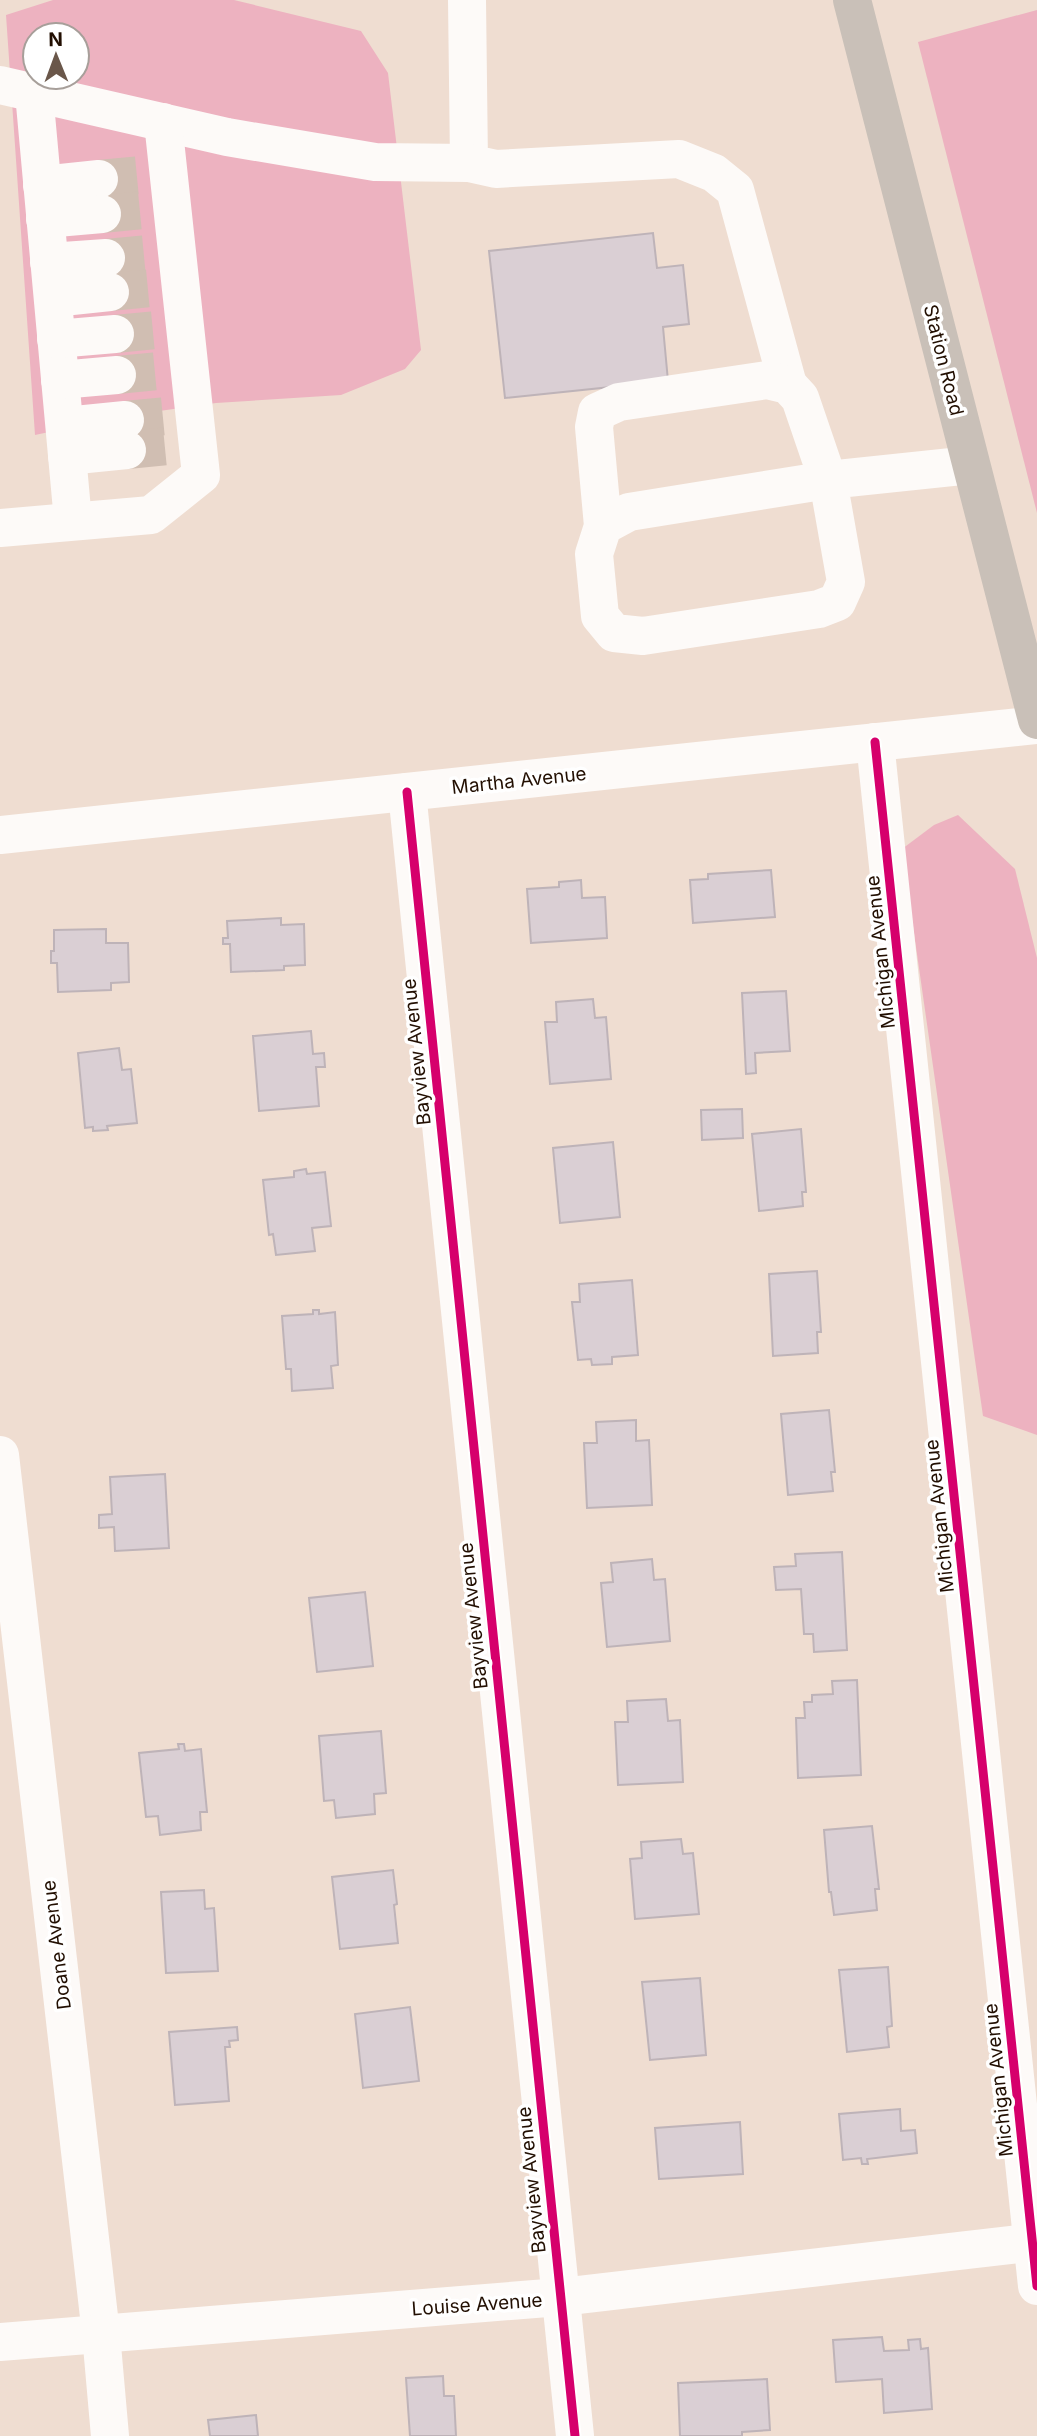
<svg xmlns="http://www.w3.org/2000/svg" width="1037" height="2436" viewBox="0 0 1037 2436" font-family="Inter,sans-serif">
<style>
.green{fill:#edb2c0;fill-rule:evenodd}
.building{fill:#dacfd4;stroke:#beb3b8;stroke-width:2}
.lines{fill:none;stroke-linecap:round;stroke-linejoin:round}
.minor-tunnel{stroke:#d0beb2;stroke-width:38;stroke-dasharray:38 19;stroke-linecap:butt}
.minor{stroke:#fdfaf8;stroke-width:38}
.major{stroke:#c9c0b8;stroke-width:38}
.cycleway-casing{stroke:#fff;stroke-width:13}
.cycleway{stroke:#d6006c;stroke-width:9}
.labels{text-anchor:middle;stroke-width:7;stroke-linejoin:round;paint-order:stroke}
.street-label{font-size:19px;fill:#220f02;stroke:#fff}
</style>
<rect width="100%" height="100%" fill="#efddd1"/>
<!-- green -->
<g class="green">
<path d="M53,0H234L361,31L388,73L421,350L405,369L341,395L216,403L124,416L35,435L6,15ZM35,35H77V77H35Z"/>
<polygon points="1037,10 1037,513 918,42"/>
<polygon points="958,815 1015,869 1037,958 1037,1435 983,1416 902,849 934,825"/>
</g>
<!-- building -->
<g class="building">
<polygon points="653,233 657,268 683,265 689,324 663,327 668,381 505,398 489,251"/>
<polygon points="771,870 775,917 693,923 690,880 708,879 708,874"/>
<polygon points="581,880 582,898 605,897 607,938 531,943 527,889 559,887 559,882"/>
<polygon points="281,918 281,925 304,924 305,965 284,966 284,970 231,972 230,944 223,944 223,938 228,938 227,921"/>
<polygon points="106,929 106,943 128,943 129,982 111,983 111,990 58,992 57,963 51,963 51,951 54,951 54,930"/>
<polygon points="786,991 790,1051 755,1053 756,1073 746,1074 742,993"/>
<polygon points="593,999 595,1018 606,1017 611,1079 550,1084 545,1022 557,1022 556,1002"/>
<polygon points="311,1031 313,1054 324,1053 325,1067 316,1067 319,1106 259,1111 253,1036"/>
<polygon points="119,1048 122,1070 131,1069 137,1123 107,1126 108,1130 93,1131 93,1127 85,1128 78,1053"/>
<polygon points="742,1109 743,1138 702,1140 701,1110"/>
<polygon points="801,1129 806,1192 802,1192 803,1206 759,1211 752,1134"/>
<polygon points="613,1142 620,1217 560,1223 553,1148"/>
<polygon points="306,1169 307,1174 325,1172 331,1226 312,1228 315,1251 276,1255 273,1234 269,1235 263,1180 294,1177 294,1171"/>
<polygon points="817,1271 821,1332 817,1332 818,1353 773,1356 769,1274"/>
<polygon points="632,1280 638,1355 612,1357 612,1364 592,1365 591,1359 578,1360 572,1302 580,1302 579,1284"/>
<polygon points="313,1310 319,1310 319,1314 335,1312 338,1365 331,1366 333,1388 292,1391 291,1369 286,1369 282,1316 313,1314"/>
<polygon points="829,1410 835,1472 831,1472 833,1491 788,1495 781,1414"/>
<polygon points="636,1420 636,1441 649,1440 652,1505 587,1508 584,1443 597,1443 596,1422"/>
<polygon points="165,1474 169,1548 115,1551 114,1527 99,1528 99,1515 112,1514 110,1477"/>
<polygon points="842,1552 847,1650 814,1652 813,1634 804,1634 801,1589 776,1590 774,1567 796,1566 795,1554"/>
<polygon points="652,1559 654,1580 665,1579 670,1641 607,1647 601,1583 613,1582 611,1563"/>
<polygon points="365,1592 373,1666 317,1672 309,1598"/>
<polygon points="857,1680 861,1775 798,1778 796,1718 805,1718 804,1702 812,1702 812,1695 833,1694 832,1681"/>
<polygon points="666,1699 668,1721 680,1720 683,1782 618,1785 615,1722 628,1722 627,1701"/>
<polygon points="381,1731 386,1793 374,1794 375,1814 336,1818 334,1800 324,1801 319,1736"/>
<polygon points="178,1744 184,1744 185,1751 201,1749 207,1812 200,1812 201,1830 160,1835 158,1816 146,1817 139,1753 179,1749"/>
<polygon points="872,1826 879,1889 875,1889 877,1910 834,1915 831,1892 829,1892 824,1830"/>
<polygon points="681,1839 683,1854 693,1853 699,1914 635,1919 630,1859 642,1858 641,1842"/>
<polygon points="393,1870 397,1904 394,1905 398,1943 340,1949 332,1877"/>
<polygon points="204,1890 205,1909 214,1908 218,1971 166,1973 161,1892"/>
<polygon points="888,1967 892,2026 887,2027 889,2047 847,2052 839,1970"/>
<polygon points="700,1978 706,2055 650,2060 642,1982"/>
<polygon points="410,2007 419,2081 363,2088 355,2014"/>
<polygon points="237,2027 238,2040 229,2041 230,2047 225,2047 229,2101 175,2105 169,2032"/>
<polygon points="900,2109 901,2131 915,2130 917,2153 867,2159 868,2164 862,2164 861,2158 843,2160 839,2114"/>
<polygon points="740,2122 743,2174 659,2179 655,2128"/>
<polygon points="882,2337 884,2351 909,2350 908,2340 920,2339 921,2349 928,2348 932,2409 884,2413 882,2379 836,2382 833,2340"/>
<polygon points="443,2376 444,2396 454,2396 456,2436 410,2436 406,2378"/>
<polygon points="767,2379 770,2430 742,2432 742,2436 680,2436 678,2383"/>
<polygon points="256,2415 258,2436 210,2436 208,2420"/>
</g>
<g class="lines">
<!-- minor-tunnel -->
<g class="minor-tunnel">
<polyline points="99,179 140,175"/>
<polyline points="102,214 143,210"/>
<polyline points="106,258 148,254"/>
<polyline points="110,292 152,288"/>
<polyline points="115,334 157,330"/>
<polyline points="117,375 159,371"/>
<polyline points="125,420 166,416"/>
<polyline points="127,450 168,446"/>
</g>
<!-- minor -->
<g class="minor">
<polyline points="467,0 469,163 496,169 679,159 714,173 735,190 788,385"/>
<polyline points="0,85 227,137 375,162 469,163"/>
<polyline points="34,93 73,521"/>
<polyline points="42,185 99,179"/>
<polyline points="45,219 102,214"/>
<polyline points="49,262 106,258"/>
<polyline points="53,298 110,292"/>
<polyline points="56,339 115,334"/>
<polyline points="60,380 117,375"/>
<polyline points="65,426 125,420"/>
<polyline points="67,456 127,450"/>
<polyline points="603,526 594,427 597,412 619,402 767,380 788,385 800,398 828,480 846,582 837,602 819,609 643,636 614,633 600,616 594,554 603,526 629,512 828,480 971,465"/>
<polyline points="0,528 151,515 201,475 163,122"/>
<polyline points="875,742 1037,2286"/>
<polyline points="407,792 575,2436"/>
<polyline points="0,835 1037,725"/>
<polyline points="0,1455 101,2334 110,2436"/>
<polyline points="0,2342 560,2297 1037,2242"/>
</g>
<!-- major -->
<polyline class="major" points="852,0 1037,720"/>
<defs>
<g id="cycleway">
<polyline points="875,742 1037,2286"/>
<polyline points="407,792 575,2436"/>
</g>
</defs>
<!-- cycleway casing -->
<use href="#cycleway" class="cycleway-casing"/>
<!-- cycleway -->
<use href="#cycleway" class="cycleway"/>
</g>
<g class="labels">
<!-- street labels -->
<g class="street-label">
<text transform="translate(944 360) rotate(76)" y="7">Station Road</text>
<text transform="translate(519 780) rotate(-6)" y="7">Martha Avenue</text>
<text transform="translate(880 952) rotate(-96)" y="7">Michigan Avenue</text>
<text transform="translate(416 1052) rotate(-96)" y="7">Bayview Avenue</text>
<text transform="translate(939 1516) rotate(-96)" y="7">Michigan Avenue</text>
<text transform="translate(473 1616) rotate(-96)" y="7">Bayview Avenue</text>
<text transform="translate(56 1945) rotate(-97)" y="7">Doane Avenue</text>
<text transform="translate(998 2080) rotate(-96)" y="7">Michigan Avenue</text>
<text transform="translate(531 2180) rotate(-96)" y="7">Bayview Avenue</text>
<text transform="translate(477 2304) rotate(-4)" y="7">Louise Avenue</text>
</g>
</g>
<!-- north arrow -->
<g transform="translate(56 56) rotate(359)"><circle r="33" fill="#ffffff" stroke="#a79f9a" stroke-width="2"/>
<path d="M0-5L12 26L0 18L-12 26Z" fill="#6a574a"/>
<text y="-10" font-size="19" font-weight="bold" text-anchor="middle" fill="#220f02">N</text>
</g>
</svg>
